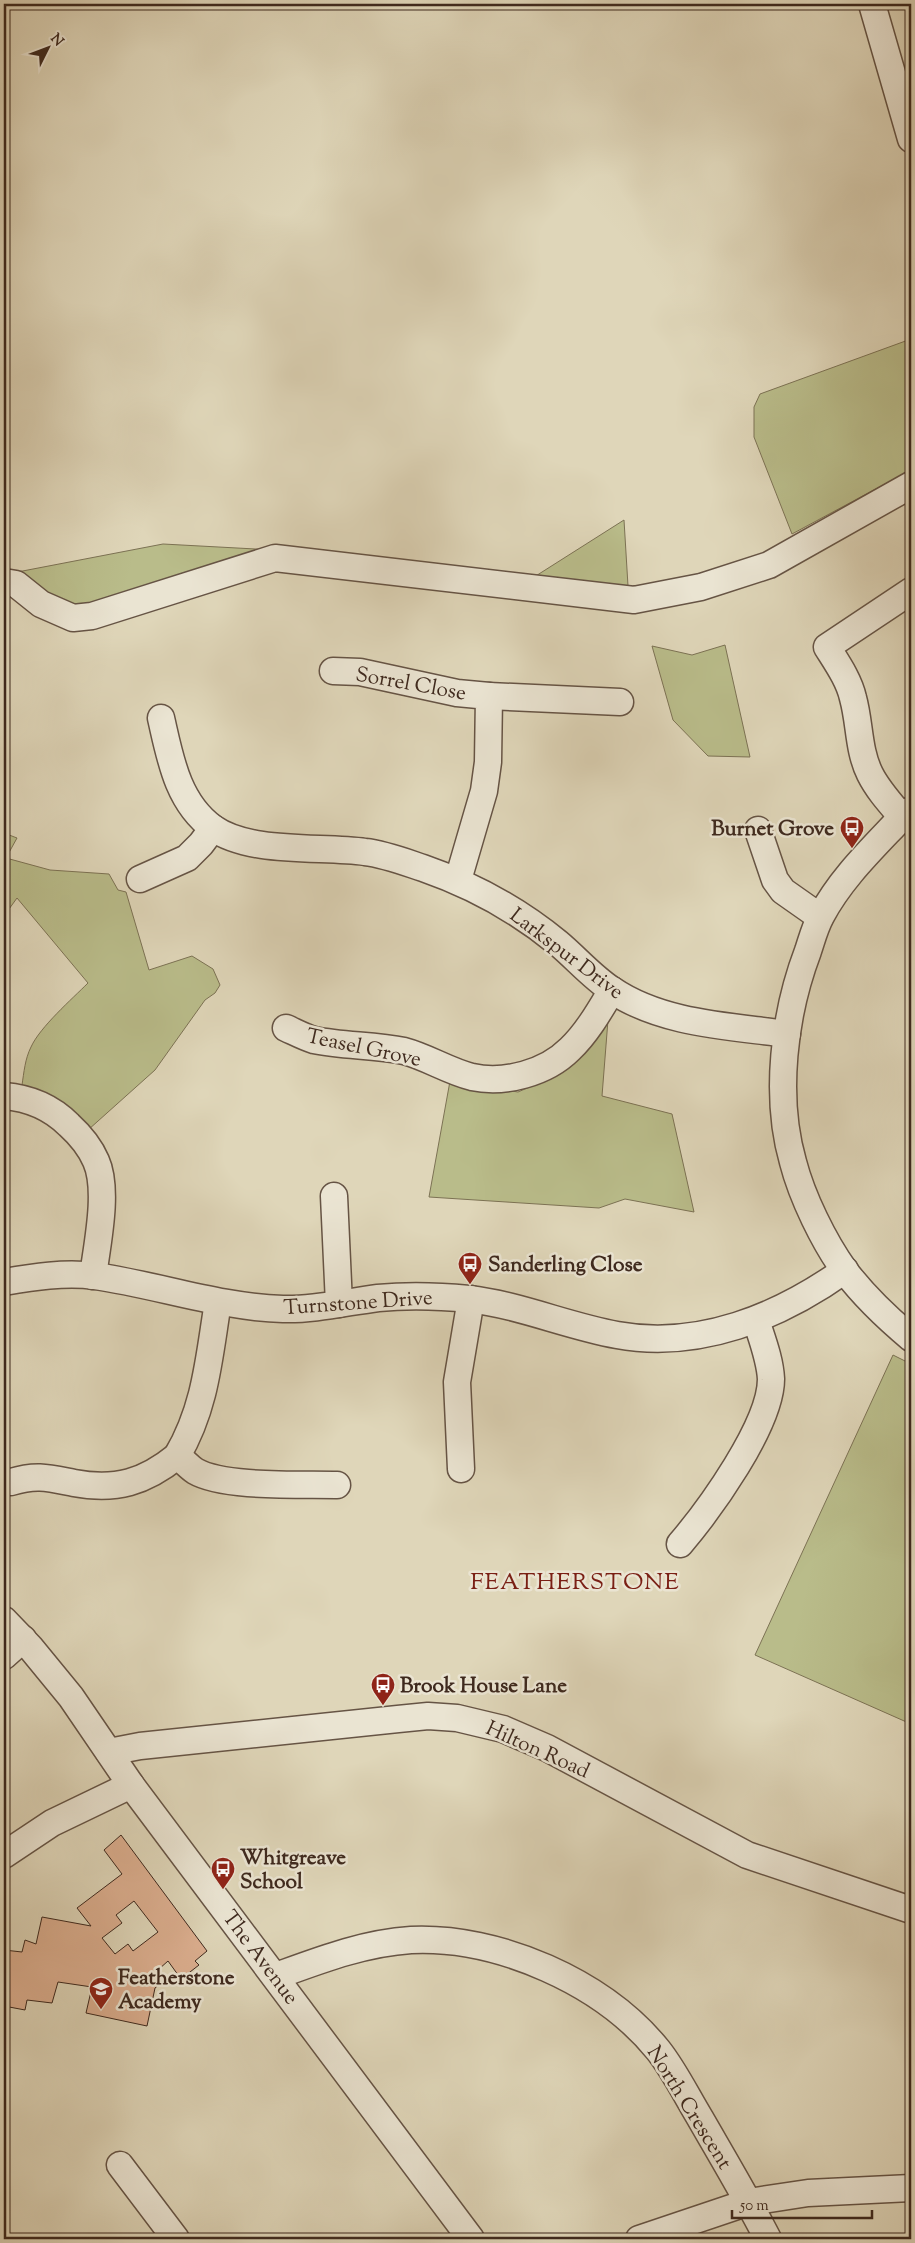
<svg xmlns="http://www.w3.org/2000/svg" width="915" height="2243" viewBox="0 0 915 2243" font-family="'Sorts Mill Goudy',serif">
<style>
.green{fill:#b9bc8a;stroke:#7c7254}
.building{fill:#dcaf90;stroke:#3e291e;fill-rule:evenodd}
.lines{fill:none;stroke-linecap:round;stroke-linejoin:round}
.minor-casing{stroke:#665445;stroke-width:29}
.minor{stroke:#eae4d2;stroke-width:26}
.labels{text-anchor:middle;stroke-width:5;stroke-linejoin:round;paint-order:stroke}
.street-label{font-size:21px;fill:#3e291e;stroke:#eae4d2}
.poi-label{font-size:21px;font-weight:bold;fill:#3e291e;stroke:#eae4d2;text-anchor:start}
.quarter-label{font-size:24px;letter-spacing:1px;fill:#7a1f14;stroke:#eae4d2}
</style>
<rect width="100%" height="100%" fill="#dfd6b9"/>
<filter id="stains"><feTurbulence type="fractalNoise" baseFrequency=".004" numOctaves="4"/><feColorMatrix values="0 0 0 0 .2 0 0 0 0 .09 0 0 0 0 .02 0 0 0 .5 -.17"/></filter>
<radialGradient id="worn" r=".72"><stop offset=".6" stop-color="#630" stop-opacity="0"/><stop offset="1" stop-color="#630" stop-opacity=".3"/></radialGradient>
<!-- green -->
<g class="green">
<polygon points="911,339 911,470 792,534 754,437 754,407 760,394"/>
<polygon points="624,520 628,586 531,579"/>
<polygon points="163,544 274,550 89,608 62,607 7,574"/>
<polygon points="725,645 750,757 708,756 673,720 652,646 692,655"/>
<path d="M4,833L17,838L6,858L50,870L109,874L118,890L126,892L149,970L192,956L213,969L220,985L215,993L205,1000L155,1070L88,1130L49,1095L22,1085C24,1072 25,1059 31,1047C40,1027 72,999 88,983L17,898L4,916Z"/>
<polygon points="608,1020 602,1096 672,1114 694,1212 625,1199 599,1208 429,1197 450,1081 518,1092 562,1073"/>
<polygon points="893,1355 911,1364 911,1724 755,1655"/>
</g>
<!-- building -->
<path class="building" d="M121,1835L207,1951L195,1961L199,1965L181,1979L168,1961L159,1969L166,1979L155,1988L147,2026L86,2013L92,1987L58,1982L52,2003L27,2000L25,2010L4,2006V1950L22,1952L25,1940L36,1944L42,1917L91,1926L77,1908L122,1874L104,1850ZM134,1901L158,1932L133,1951L128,1944L115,1954L102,1938L122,1923L116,1915Z"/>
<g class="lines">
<defs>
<g id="minor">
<polyline points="872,4 911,139"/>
<polyline points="4,582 16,584 41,604 73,618 92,616 275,558 634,600 701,587 769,565 911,485"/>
<polyline points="333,671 360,672 457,693 489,696 488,762 484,791 458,880"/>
<polyline points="489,696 620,702"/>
<path d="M161,718C170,757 177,802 213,828C250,854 320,846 365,852C384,854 405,862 423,868C472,885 518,910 558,943C576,958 592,977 612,990C662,1024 729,1026 787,1034"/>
<path d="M911,810L902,817C873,848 841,878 821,916C815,927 812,939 808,951C784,1014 774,1096 793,1162C802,1197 824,1242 845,1271C864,1296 887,1318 911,1338"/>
<path d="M902,817C890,803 878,790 870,774C858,750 860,723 853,698C849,680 837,663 827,647L911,591"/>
<polyline points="758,830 775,880 783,891 820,917"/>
<polyline points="140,879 187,858 201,844 213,828"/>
<path d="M286,1028C295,1032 304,1037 314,1040C343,1046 374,1045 404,1051C427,1057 448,1071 472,1077C505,1084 546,1073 570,1049C587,1033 600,1010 612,990"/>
<path d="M4,1096C29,1098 51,1107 69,1125C80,1135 90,1147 96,1161C109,1190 97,1245 93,1276"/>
<polyline points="334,1196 339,1304"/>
<path d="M4,1282C33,1277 65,1272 95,1276C158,1285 218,1307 283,1309C314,1310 347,1302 378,1298C408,1295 439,1296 469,1299C520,1305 567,1326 617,1335C699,1350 779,1317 845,1270"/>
<path d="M177,1456C206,1407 209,1357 218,1302"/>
<polyline points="461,1469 457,1382 471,1299"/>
<path d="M11,1482C37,1474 49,1478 74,1483C116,1491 145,1482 177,1456C183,1460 189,1467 195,1471C224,1488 302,1484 337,1485"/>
<path d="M680,1544C709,1510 771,1425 771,1379C770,1359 762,1339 756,1320"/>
<polyline points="4,1620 30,1647 71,1697 131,1785 471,2239"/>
<polyline points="4,1656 23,1639"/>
<polyline points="109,1752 140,1746 398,1719 428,1716 457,1718 503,1729 547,1748 747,1855 911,1910"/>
<polyline points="4,1855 52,1823 131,1785"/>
<path d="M276,1976C320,1960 364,1943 411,1940C498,1936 603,1982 658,2050C674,2070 686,2095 700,2118C723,2158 747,2198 768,2239"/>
<polyline points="120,2165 176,2239"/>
<polyline points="639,2239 749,2202 808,2193 911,2188"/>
</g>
</defs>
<!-- minor casing -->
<use href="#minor" class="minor-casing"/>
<!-- minor -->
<use href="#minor" class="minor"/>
</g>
<!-- icons -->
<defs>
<symbol id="bus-pin" viewBox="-11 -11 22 30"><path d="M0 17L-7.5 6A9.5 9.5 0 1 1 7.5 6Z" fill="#8f2418" stroke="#eae4d2"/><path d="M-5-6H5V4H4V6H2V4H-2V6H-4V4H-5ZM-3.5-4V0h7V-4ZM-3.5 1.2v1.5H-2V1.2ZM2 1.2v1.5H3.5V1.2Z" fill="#fff"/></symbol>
<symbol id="school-pin" viewBox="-11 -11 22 30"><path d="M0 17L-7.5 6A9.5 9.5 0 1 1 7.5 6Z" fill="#8f2418" stroke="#eae4d2"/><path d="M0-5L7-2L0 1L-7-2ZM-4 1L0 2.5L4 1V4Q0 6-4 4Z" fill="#fff"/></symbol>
</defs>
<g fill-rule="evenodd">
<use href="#bus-pin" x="838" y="814" width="28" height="38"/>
<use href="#bus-pin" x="456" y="1250" width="28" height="38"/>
<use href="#bus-pin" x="369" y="1671" width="28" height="38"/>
<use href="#bus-pin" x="209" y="1855" width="28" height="38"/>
<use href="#school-pin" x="87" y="1975" width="28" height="38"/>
</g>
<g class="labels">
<!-- street labels -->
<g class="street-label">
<text transform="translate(411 683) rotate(10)" y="7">Sorrel Close</text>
<text transform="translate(567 953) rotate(37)" y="7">Larkspur Drive</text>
<text transform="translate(364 1047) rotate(12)" y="7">Teasel Grove</text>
<text transform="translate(358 1302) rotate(-4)" y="7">Turnstone Drive</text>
<text transform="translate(538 1749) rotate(24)" y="7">Hilton Road</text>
<text transform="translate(261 1957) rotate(53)" y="7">The Avenue</text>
<text transform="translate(690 2107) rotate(58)" y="7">North Crescent</text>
</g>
<!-- poi labels -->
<g class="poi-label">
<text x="834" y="835" text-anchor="end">Burnet Grove</text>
<text x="488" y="1271">Sanderling Close</text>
<text x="400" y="1692">Brook House Lane</text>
<text x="240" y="1864">Whitgreave<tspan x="240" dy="24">School</tspan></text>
<text x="118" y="1984">Featherstone<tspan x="118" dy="24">Academy</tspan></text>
</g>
<!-- quarter labels -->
<g class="quarter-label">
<text x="575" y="1589">FEATHERSTONE</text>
</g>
</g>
<!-- margin -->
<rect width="915" height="2243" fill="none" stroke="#dfd6b9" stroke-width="20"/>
<rect x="5" y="5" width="905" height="2233" fill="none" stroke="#3e291e" stroke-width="2.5"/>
<rect x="10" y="10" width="895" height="2223" fill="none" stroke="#3e291e"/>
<!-- north arrow -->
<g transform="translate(48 48) rotate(48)" stroke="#eae4d2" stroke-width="4" paint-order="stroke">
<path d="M0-4L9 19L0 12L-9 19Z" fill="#3e291e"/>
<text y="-8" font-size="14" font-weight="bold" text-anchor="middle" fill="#3e291e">N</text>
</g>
<!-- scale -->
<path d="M732 2210v8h140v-8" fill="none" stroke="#3e291e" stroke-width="2.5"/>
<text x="740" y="2210" font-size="15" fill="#3e291e" stroke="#eae4d2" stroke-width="4" paint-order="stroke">50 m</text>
<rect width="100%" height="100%" filter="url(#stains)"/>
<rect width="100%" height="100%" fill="url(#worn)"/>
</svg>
